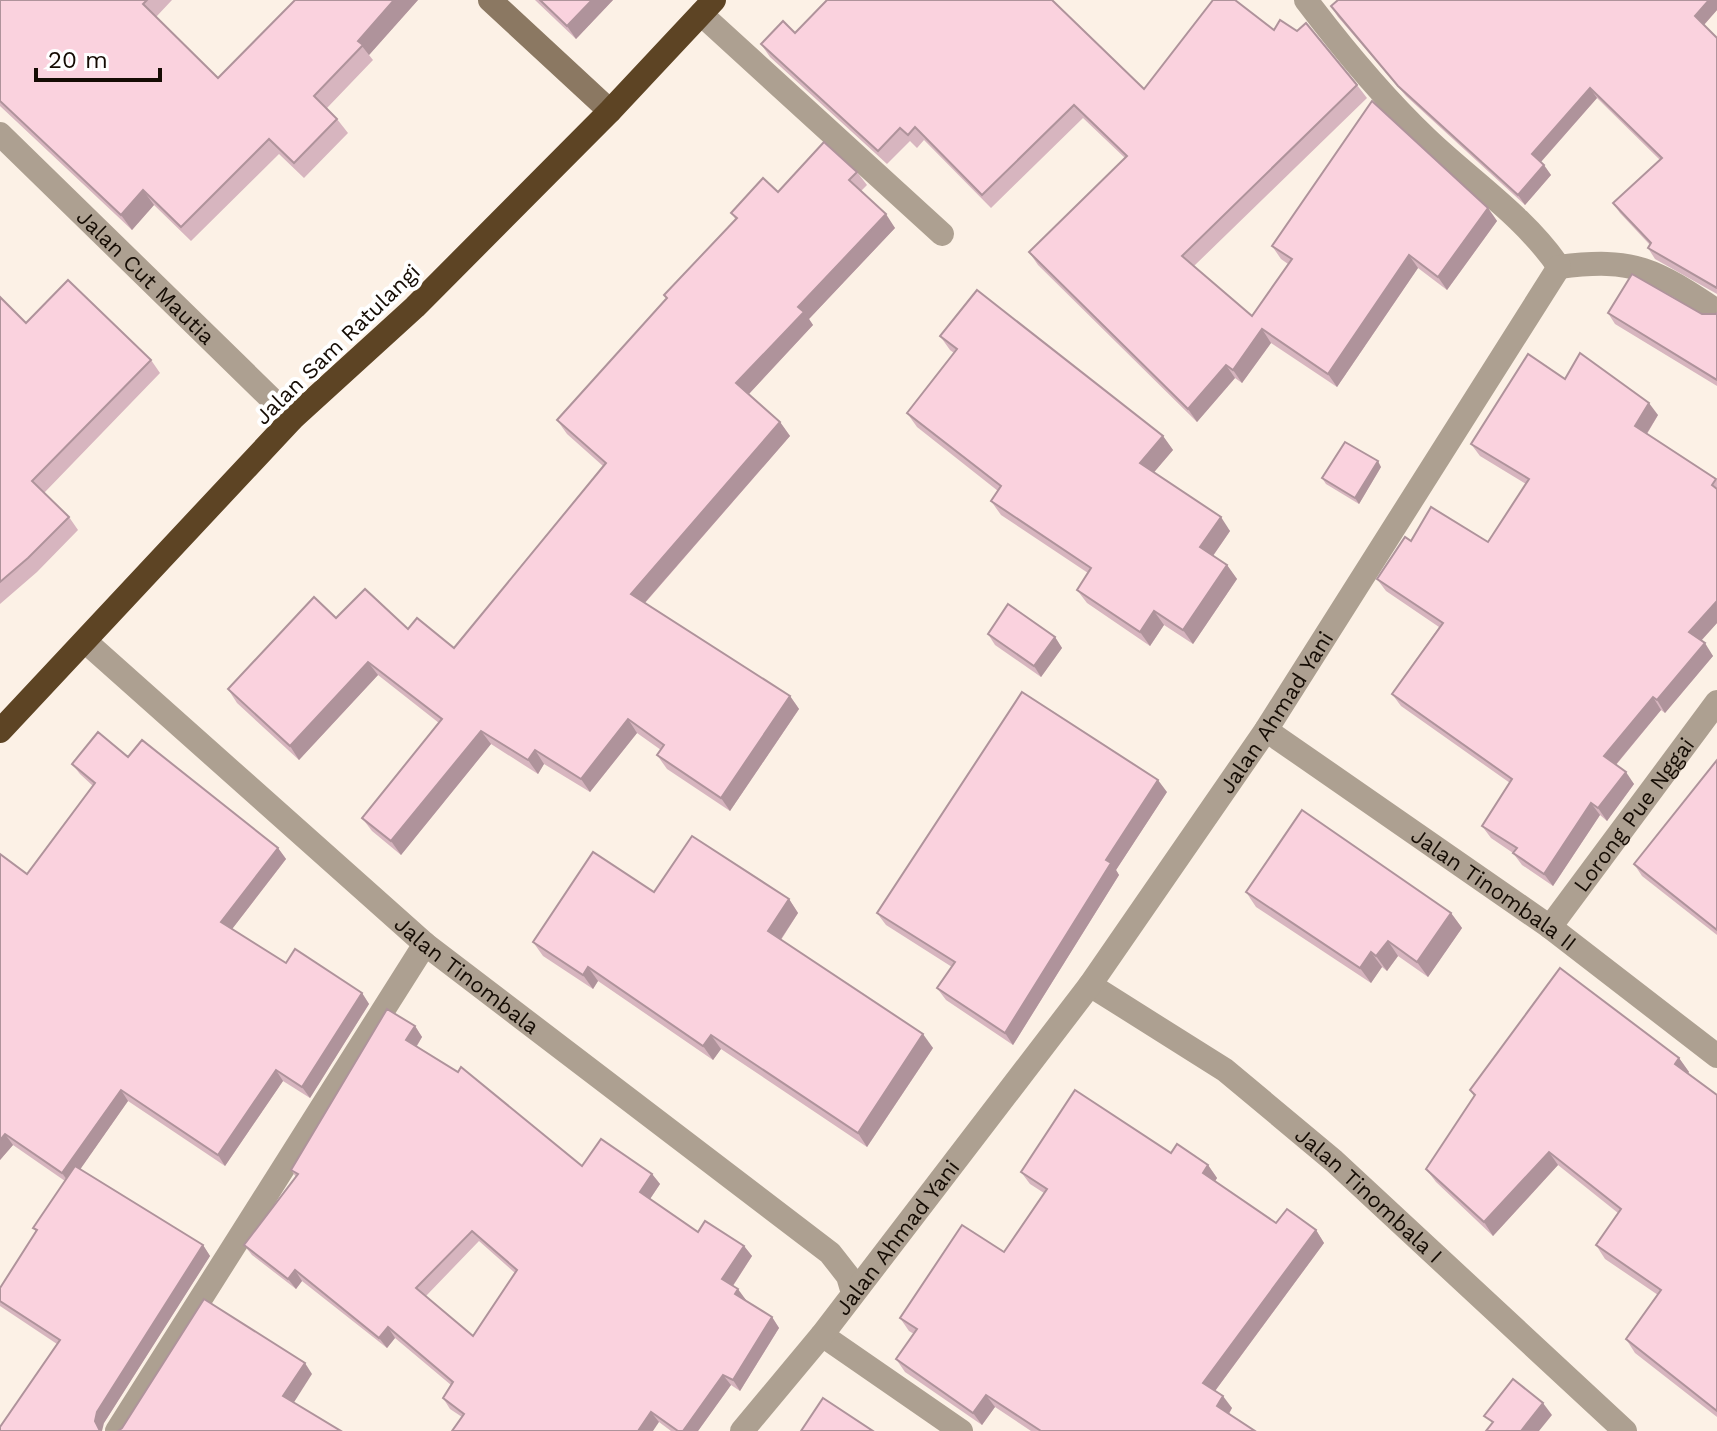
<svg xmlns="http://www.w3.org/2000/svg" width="1717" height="1431" viewBox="0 0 1717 1431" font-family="'Work Sans',sans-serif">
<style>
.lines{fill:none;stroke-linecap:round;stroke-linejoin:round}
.street{stroke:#ada091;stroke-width:24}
.secondary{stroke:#8b7862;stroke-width:24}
.highway{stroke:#5d4424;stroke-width:24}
.wall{fill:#d7b5bf;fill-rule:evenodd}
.shaded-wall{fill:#af939b}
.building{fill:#fad2de;stroke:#af939b;stroke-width:2;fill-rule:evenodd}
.labels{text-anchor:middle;stroke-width:8;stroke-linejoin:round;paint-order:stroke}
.street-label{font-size:22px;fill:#150c04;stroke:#fff}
</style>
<rect width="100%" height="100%" fill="#fcf1e6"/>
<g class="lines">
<!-- street -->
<g class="street">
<path d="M1306,0C1343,49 1383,97 1427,139C1471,181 1525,217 1559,267"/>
<polyline points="701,14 942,234"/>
<path id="s1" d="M0,134L292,419"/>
<path d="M1559,267C1635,257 1655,270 1717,311"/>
<path id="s2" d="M86,642L425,944L830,1253L848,1276L853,1293"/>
<path id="s3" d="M1266,730L1550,927L1717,1056"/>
<path id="s4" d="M1550,927L1717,702"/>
<path id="s5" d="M1090,985L1225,1070L1334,1161L1625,1431"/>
<polyline points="822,1335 961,1431"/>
<polyline points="117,1431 425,944"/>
<path id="s6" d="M742,1431L822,1335L1090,985L1266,730L1559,267"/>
</g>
<!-- secondary -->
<polyline class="secondary" points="490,0 610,111"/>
<!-- highway -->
<polyline class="highway" points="0,731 292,419 415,307 610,111 714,0"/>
</g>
<!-- wall -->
<g class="wall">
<polygon points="0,0 172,0 156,17 218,78 295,0 418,0 369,55 373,60 327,108 337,119 348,133 304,178 279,154 191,241 154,205 132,230 0,106"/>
<polygon points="535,0 613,0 576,39"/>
<polygon points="1717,0 1717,10 1704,25 1717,38 1717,294 1655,259 1648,248 1650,245 1620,213 1613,203 1660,160 1597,98 1541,162 1551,175 1525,205 1406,96 1338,17 1331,6"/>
<polygon points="1274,30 1357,85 1367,98 1194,266 1252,316 1288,264 1281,259 1272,246 1488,208 1497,221 1447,290 1418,268 1337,387 1271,343 1242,383 1235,378 1197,422 1038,265 1029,252 1125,158 1083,118 991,208 924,140 917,148 910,141 887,164 770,57 761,44 795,33 1144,89"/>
<polygon points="857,172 867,185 861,191 895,228 809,319 813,325 749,394 780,422 790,436 645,603 790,696 799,709 730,811 667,769 657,755 661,750 637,733 590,792 544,764 538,774 491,744 401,855 372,831 362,818 439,723 378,675 299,760 237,703 228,689 336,618 408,629 454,648 603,466 567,434 557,420 667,299 664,295 736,220 731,213 778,192"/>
<polygon points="0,297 26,323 151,360 160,373 44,493 69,517 78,530 37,572 0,604"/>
<polygon points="1608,313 1716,314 1717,313 1717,386 1615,324"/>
<polygon points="940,336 1163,436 1173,450 1154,472 1230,531 1213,556 1227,565 1237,579 1193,644 1164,625 1150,646 1087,603 1077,590 1088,573 1001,515 991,501 998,491 917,427 907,413 954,353 950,350"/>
<polygon points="1565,379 1658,415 1647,434 1717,480 1717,623 1701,641 1713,656 1665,713 1661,710 1616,765 1634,784 1607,821 1600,815 1553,886 1522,865 1513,853 1491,838 1482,826 1510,783 1401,706 1392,694 1439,627 1386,591 1377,579 1411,541 1488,542 1526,484 1480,456 1471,444"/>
<polygon points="1381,467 1359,504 1326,484 1322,478"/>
<polygon points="988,634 1055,637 1062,648 1041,677 995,645"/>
<polygon points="128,757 278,848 286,859 232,929 286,963 362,993 369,1004 310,1098 283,1081 225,1166 128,1101 80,1169 203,1245 210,1256 104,1423 57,1344 0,1306 0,1288 36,1231 33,1228 65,1181 13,1145 0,1160 27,874 93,786 80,774 72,764"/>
<polygon points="1717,760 1717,935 1642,876 1634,864"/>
<polygon points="1167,792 1116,870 1119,875 1013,1045 946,1000 937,988 952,967 886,925 877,913"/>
<polygon points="654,892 789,899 798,913 781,940 933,1048 867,1147 721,1049 713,1060 598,981 593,989 543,956 533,942"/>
<polygon points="1246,892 1451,913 1462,928 1428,977 1398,956 1387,971 1382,967 1371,983 1256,907"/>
<path d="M415,1026L422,1037L417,1046L582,1166L652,1174L660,1184L650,1199L698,1232L744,1246L752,1256L733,1286L746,1300L745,1301L772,1317L779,1328L740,1391L731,1385L698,1431H671L659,1422L462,1417L450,1409L443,1398L451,1385L395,1338L387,1348L302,1281L296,1289L252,1255L244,1245L296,1177L291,1170ZM479,1241L515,1273L473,1336L426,1296Z"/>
<polygon points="1679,1058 1689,1072 1688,1073 1717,1095 1717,1417 1635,1353 1626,1339 1658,1295 1605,1259 1596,1245 1618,1213 1558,1165 1493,1236 1436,1182 1426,1169 1474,1096 1470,1090"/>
<polygon points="1171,1153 1208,1165 1217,1178 1215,1181 1276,1223 1316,1230 1324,1243 1215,1391 1232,1408 1229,1414 1255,1431 1031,1431 995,1407 982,1425 905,1372 896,1359 914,1334 909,1331 900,1318 1004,1252 1044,1193 1030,1184 1021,1172"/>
</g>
<!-- shaded-wall -->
<g class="shaded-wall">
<polygon points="394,0 418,0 369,55 358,41"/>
<polygon points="592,0 613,0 576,39 567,26"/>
<polygon points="1709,0 1717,0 1717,10 1702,27 1695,16"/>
<polygon points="1590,88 1597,98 1539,164 1532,154"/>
<polygon points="1544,165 1551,175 1525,205 1518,195"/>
<polygon points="143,190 154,205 132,230 121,215"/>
<polygon points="1488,208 1497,221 1447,290 1438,277"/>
<polygon points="886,214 895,228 809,319 813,325 746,397 736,383 798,307"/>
<polygon points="1409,255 1418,268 1337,387 1328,374"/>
<polygon points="1262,329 1271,343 1242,383 1233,370"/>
<polygon points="1226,365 1235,378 1197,422 1188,409"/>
<polygon points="1649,403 1658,415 1644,438 1635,426"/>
<polygon points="780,422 790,436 641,607 631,594"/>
<polygon points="1163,436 1173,450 1150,477 1140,463"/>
<polygon points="1378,461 1381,467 1359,504 1355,498"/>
<polygon points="1221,517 1230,531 1210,560 1200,547"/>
<polygon points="1227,565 1237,579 1193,644 1183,630"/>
<polygon points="1717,601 1717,623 1698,644 1689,632"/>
<polygon points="1154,611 1164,625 1150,646 1140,632"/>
<polygon points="1055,637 1062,648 1041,677 1034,666"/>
<polygon points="1705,643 1713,656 1665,713 1657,700"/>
<polygon points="368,662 378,675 299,760 290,746"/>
<polygon points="790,696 799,709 730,811 721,798"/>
<polygon points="1653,697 1661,710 1613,768 1604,756"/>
<polygon points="628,719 637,733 590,792 581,779"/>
<polygon points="481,731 491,744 401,855 391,841"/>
<polygon points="535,750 544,764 538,774 528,760"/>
<polygon points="1626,772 1634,784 1607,821 1598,808"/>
<polygon points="1158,780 1167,792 1116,870 1119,875 1013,1045 1005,1033 1106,860"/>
<polygon points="1591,803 1600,815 1553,886 1544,874"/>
<polygon points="278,848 286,859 229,933 221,922"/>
<polygon points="789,899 798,913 777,945 768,931"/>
<polygon points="1451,913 1462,928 1428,977 1417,962"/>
<polygon points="1388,941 1398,956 1387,971 1376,956"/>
<polygon points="1371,952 1382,967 1371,983 1360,968"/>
<polygon points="588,967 598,981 593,989 583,975"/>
<polygon points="362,993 369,1004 310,1098 302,1087"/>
<polygon points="415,1026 422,1037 414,1050 406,1040"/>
<polygon points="923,1034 933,1048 867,1147 858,1133"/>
<polygon points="711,1035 721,1049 713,1060 703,1046"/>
<polygon points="1679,1058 1689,1072 1685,1077 1675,1064"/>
<polygon points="276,1070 283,1081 225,1166 218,1155"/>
<polygon points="121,1090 128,1101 70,1184 62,1173"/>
<polygon points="5,1134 13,1145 0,1160 0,1140"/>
<polygon points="1549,1152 1558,1165 1493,1236 1484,1222"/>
<polygon points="1208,1165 1217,1178 1212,1186 1203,1173"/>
<polygon points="652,1174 660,1184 648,1202 640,1192"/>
<polygon points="1316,1230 1324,1243 1212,1395 1203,1383"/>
<polygon points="203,1245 210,1256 104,1423 102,1431 100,1431 95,1421 97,1412"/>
<polygon points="744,1246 752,1256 730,1290 722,1279"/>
<polygon points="295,1270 302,1281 296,1289 288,1279"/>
<polygon points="738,1289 746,1300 743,1305 735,1294"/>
<polygon points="772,1317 779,1328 740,1391 733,1380"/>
<polygon points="388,1327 395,1338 387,1348 379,1338"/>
<polygon points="305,1363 312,1374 291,1407 283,1396"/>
<polygon points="723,1375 731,1385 698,1431 683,1431"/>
<polygon points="986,1395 995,1407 982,1425 973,1413"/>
<polygon points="1223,1396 1232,1408 1226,1418 1217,1406"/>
<polygon points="1543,1403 1552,1415 1539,1431 1521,1431"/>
<polygon points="651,1412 659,1422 653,1431 638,1431"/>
</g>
<!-- building -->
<g class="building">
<polygon points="0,0 147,0 143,4 218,78 295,0 394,0 358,41 363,45 314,96 337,119 294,163 269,139 181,227 143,190 121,215 0,101"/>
<polygon points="540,0 592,0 567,26"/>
<polygon points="827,0 1052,0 1144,89 1213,0 1235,0 1274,30 1280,20 1297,31 1306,23 1357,85 1182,256 1252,316 1292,259 1272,246 1372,101 1488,208 1438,277 1409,255 1328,374 1262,329 1233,370 1226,365 1188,409 1029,252 1127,156 1074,105 982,195 915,127 908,135 900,128 878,151 761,44 783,21 795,33"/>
<polygon points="1338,0 1709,0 1695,16 1717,38 1717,288 1648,248 1651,243 1613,203 1662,158 1590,88 1532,154 1544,165 1518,195 1398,86 1331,6"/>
<polygon points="824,142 857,172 849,180 886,214 798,307 804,312 736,383 780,422 631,594 790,696 721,798 657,755 664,745 628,719 581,779 535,750 528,760 481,731 391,841 362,818 442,719 368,662 290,746 228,689 314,597 336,618 365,589 408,629 417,618 454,648 606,463 557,420 667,298 664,295 737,218 731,213 763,178 778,192"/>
<polygon points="1632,274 1702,314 1716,314 1717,313 1717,380 1608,313"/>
<polygon points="68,280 151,360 32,481 69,517 28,558 0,582 0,297 26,323"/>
<polygon points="977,290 1163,436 1140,463 1221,517 1200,547 1227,565 1183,630 1154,611 1140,632 1077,590 1091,568 991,501 1001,486 907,413 957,349 940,336"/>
<polygon points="1580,353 1649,403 1635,426 1716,479 1712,485 1717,489 1717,601 1689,632 1705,643 1657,700 1653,697 1604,756 1626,772 1598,808 1591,803 1544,874 1513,853 1517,848 1482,826 1512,779 1392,694 1443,623 1377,579 1405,537 1411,541 1431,507 1488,542 1529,479 1471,444 1528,354 1565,379"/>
<polygon points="1345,442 1378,461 1355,498 1322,478"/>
<polygon points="1008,604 1055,637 1034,666 988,634"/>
<polygon points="1022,692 1158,780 1106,860 1111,863 1005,1033 937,988 955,962 877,913"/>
<polygon points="98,732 128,757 142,740 278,848 221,922 286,963 295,949 362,993 302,1087 276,1070 218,1155 121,1090 62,1173 5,1134 0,1140 0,854 27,874 95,783 72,764"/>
<polygon points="1717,760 1717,930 1634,864"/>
<polygon points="1302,810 1451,913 1417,962 1388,941 1376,956 1371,952 1360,968 1246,892"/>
<polygon points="692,836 789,899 768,931 923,1034 858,1133 711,1035 703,1046 588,967 583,975 533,942 593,852 654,892"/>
<polygon points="1560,968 1679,1058 1675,1064 1717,1095 1717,1411 1626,1339 1661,1290 1596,1245 1621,1209 1549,1152 1484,1222 1426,1169 1475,1095 1470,1090"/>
<path d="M387,1009L415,1026L406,1040L458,1072L461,1067L582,1166L601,1139L652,1174L640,1192L698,1232L705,1221L744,1246L722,1279L738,1289L735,1294L772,1317L733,1380L723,1375L683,1431H678L651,1412L638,1431H452L464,1414L443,1398L453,1382L388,1327L379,1338L295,1270L288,1279L244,1245L298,1174L291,1170ZM472,1231L517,1270L473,1336L416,1288Z"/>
<polygon points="1075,1090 1171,1153 1177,1144 1208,1165 1203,1173 1276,1223 1287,1209 1316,1230 1203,1383 1223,1396 1217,1406 1255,1431 1041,1431 986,1395 973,1413 896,1359 917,1329 900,1318 962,1225 1004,1252 1047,1189 1021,1172"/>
<polygon points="75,1166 203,1245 97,1412 95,1421 100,1431 0,1431 0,1427 60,1340 0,1301 0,1288 37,1230 33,1228"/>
<polygon points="204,1299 305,1363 283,1396 341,1431 118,1431 122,1428"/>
<polygon points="1513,1379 1543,1403 1521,1431 1486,1431 1493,1422 1484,1416"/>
<polygon points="823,1398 873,1431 801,1431"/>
</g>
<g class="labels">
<!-- street labels -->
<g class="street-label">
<text dy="8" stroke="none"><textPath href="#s1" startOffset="204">Jalan Cut Mautia</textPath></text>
<text transform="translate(337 344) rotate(-44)" y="8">Jalan Sam Ratulangi</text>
<text dy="8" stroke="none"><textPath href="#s6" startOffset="896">Jalan Ahmad Yani</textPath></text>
<text dy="8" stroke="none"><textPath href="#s4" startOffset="140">Lorong Pue Nggai</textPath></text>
<text dy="8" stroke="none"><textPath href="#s3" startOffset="278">Jalan Tinombala II</textPath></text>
<text dy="8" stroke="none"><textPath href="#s2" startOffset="506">Jalan Tinombala</textPath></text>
<text dy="8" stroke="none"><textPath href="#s5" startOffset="350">Jalan Tinombala I</textPath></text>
<text dy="8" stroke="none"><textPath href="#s6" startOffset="248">Jalan Ahmad Yani</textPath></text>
</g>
</g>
<!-- scale -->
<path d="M36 68v12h124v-12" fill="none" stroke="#150c04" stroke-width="4"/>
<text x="48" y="68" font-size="24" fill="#150c04" stroke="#ffffff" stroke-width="6" paint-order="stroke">20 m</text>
</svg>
